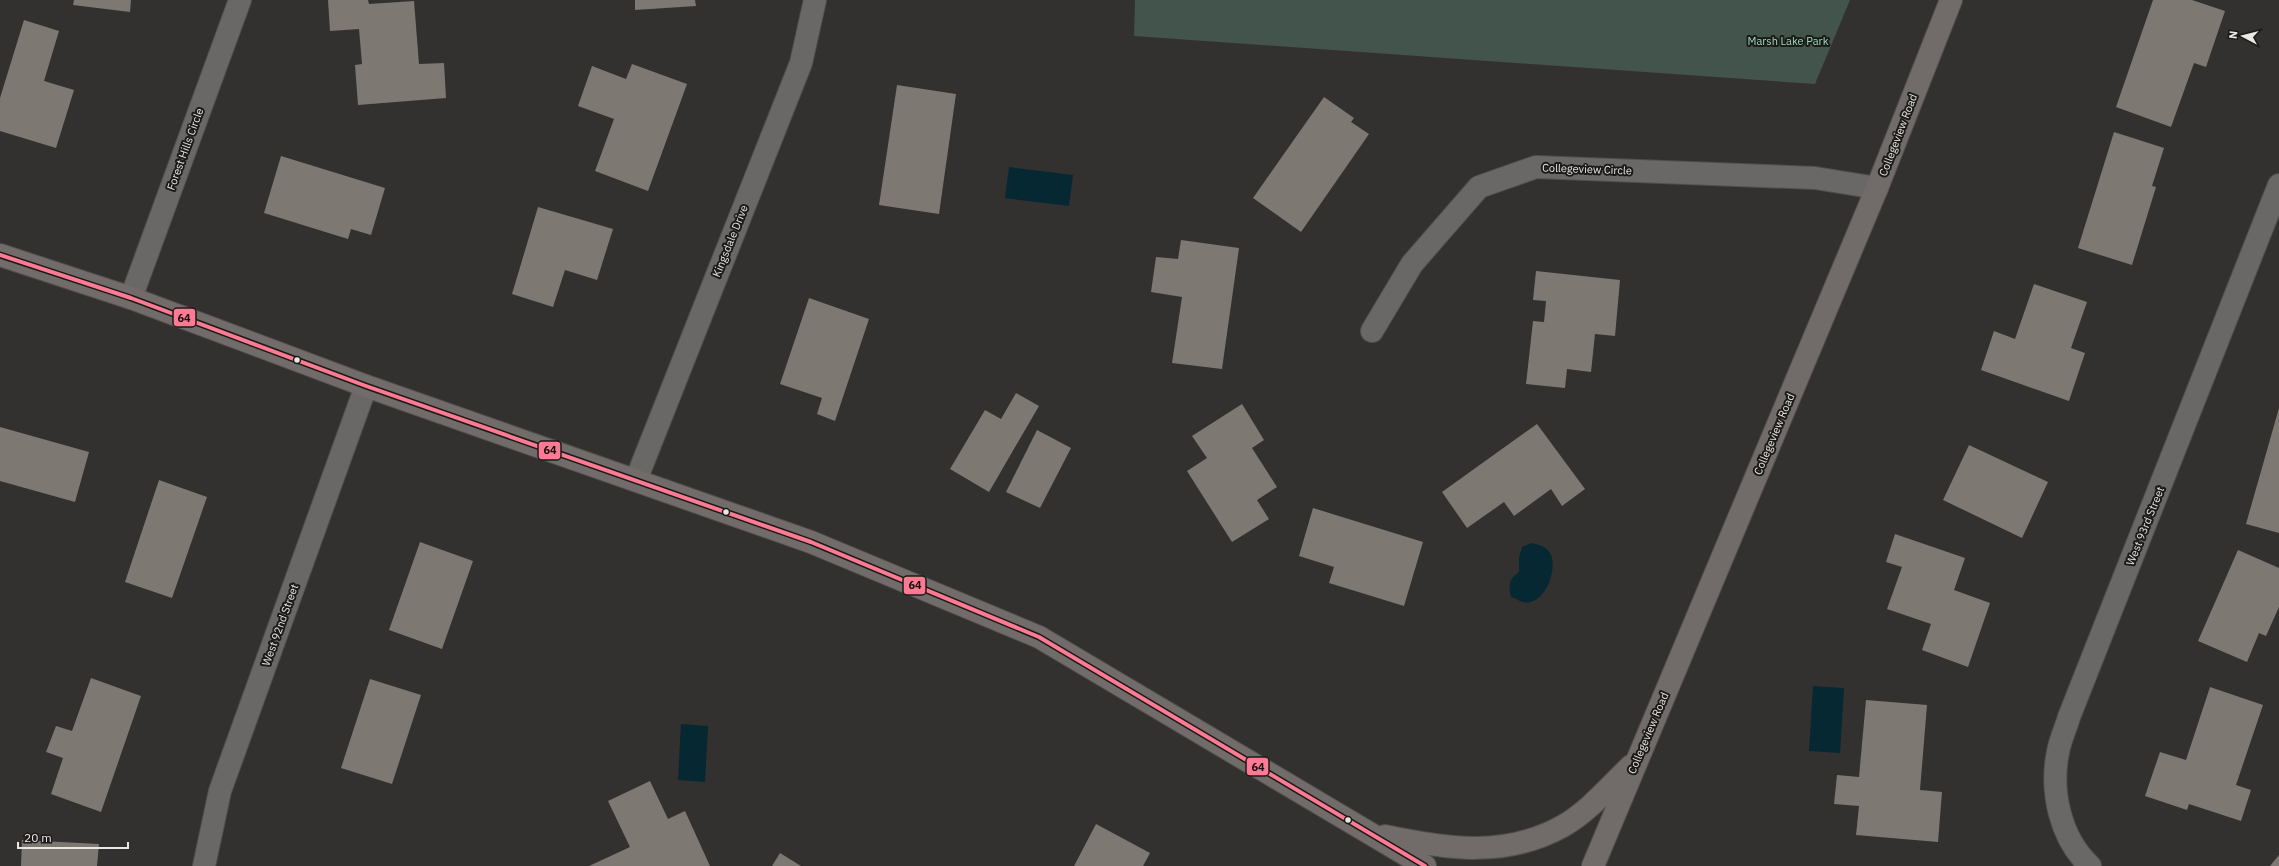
<svg xmlns="http://www.w3.org/2000/svg" width="2279" height="866" viewBox="0 0 2279 866" font-family="'IBM Plex Sans',sans-serif">
<style>
.green{fill:#43544c}
.water{fill:#052832}
.building{fill:#7d7872}
.lines{fill:none;stroke-linecap:round;stroke-linejoin:round}
.street-casing{stroke:#514f4d;stroke-width:24}
.secondary-casing{stroke:#514f4d;stroke-width:24}
.street{stroke:#6a6866;stroke-width:22}
.secondary{stroke:#716c69;stroke-width:22}
.bus-1-casing{stroke:#1b1a18;stroke-width:7}
.bus-1{stroke:#fe7a93;stroke-width:4}
.bus-dot{fill:#eae8e5;stroke:#1b1a18;stroke-width:1.5}
.labels{text-anchor:middle;stroke-width:4;stroke-linejoin:round;paint-order:stroke}
.park-label{font-size:11px;fill:#9fddc0;stroke:#1b1a18}
.street-label{font-size:11px;fill:#eae8e5;stroke:#1b1a18}
.line-badge{stroke:#1b1a18;stroke-width:1.5}
.pale-badge-label{font-size:11px;text-anchor:middle;font-weight:bold;fill:#111}
</style>
<rect width="100%" height="100%" fill="#33312f"/>
<!-- green -->
<polygon class="green" points="1135,0 1850,0 1815,84 1134,36"/>
<!-- water -->
<g class="water">
<polygon points="1009,167 1073,175 1069,206 1005,198"/>
<path d="M1532,543C1539,545 1546,546 1550,553C1559,569 1544,607 1523,602C1519,601 1515,598 1511,597C1508,585 1509,579 1519,572V558L1522,547Z"/>
<polygon points="1813,686 1844,688 1840,753 1809,751"/>
<polygon points="681,724 708,726 705,782 678,780"/>
</g>
<!-- building -->
<g class="building">
<polygon points="74,0 131,0 130,12 73,5"/>
<polygon points="328,0 368,0 369,4 414,1 419,64 444,63 446,98 358,105 355,65 362,64 359,29 330,31"/>
<polygon points="635,0 695,0 696,6 635,10"/>
<polygon points="2153,0 2192,0 2225,11 2206,67 2194,63 2171,127 2116,107"/>
<polygon points="24,20 59,31 44,81 74,90 56,148 0,131 0,98"/>
<polygon points="632,64 687,84 648,191 595,171 614,119 578,106 592,66 626,79"/>
<polygon points="897,85 956,94 939,214 879,205"/>
<polygon points="1324,97 1354,118 1351,122 1369,134 1301,232 1253,198"/>
<polygon points="2114,132 2164,148 2152,186 2156,187 2132,265 2078,248"/>
<polygon points="281,156 385,188 371,235 351,229 348,239 264,213"/>
<polygon points="538,207 613,229 597,280 565,270 553,307 512,294"/>
<polygon points="1181,240 1239,248 1222,369 1172,363 1182,297 1151,292 1156,257 1178,259"/>
<polygon points="1536,271 1620,280 1615,336 1595,334 1591,372 1567,369 1565,388 1526,384 1533,321 1544,322 1546,301 1533,300"/>
<polygon points="2034,284 2087,302 2071,348 2085,353 2069,401 1981,370 1994,331 2015,339"/>
<polygon points="809,298 869,319 835,421 817,414 822,398 780,384"/>
<polygon points="1016,393 1039,406 989,492 950,469 985,410 1001,419"/>
<polygon points="1242,404 1264,440 1252,448 1277,487 1257,500 1269,519 1232,542 1187,471 1207,458 1192,436"/>
<polygon points="2279,408 2279,533 2246,524"/>
<polygon points="1537,424 1585,489 1562,506 1551,489 1514,516 1504,502 1467,528 1442,492"/>
<polygon points="0,427 89,452 75,502 0,481"/>
<polygon points="1037,430 1071,448 1040,508 1006,492"/>
<polygon points="1969,445 2048,482 2022,538 1943,500"/>
<polygon points="159,480 207,497 172,598 125,582"/>
<polygon points="1313,508 1423,542 1404,606 1329,583 1334,567 1299,556"/>
<polygon points="1895,534 1965,558 1954,590 1990,603 1968,667 1922,650 1931,624 1887,609 1902,567 1886,562"/>
<polygon points="420,542 473,561 442,649 389,630"/>
<polygon points="2238,550 2279,568 2279,607 2266,636 2259,633 2247,662 2198,641"/>
<polygon points="91,678 141,696 101,812 51,794 63,758 46,752 56,726 72,731"/>
<polygon points="370,679 421,695 392,784 341,768"/>
<polygon points="2210,687 2263,705 2236,785 2251,790 2241,821 2189,804 2187,810 2145,796 2160,752 2186,760"/>
<polygon points="1866,700 1927,705 1920,790 1942,792 1938,842 1856,835 1859,806 1834,804 1837,775 1859,777"/>
<polygon points="650,781 668,819 685,811 710,866 589,866 630,847 608,801"/>
<polygon points="1096,824 1150,853 1143,866 1074,866"/>
<polygon points="22,840 99,844 97,866 21,866"/>
<polygon points="780,853 801,866 772,866"/>
<polygon points="2279,855 2279,866 2270,866"/>
</g>
<g class="lines">
<defs>
<g id="street">
<polyline points="131,298 240,0"/>
<polyline points="1372,331 1412,264 1479,187 1536,167 1815,178 1877,188"/>
<polyline points="636,480 801,63 815,0"/>
<polyline points="204,866 220,791 366,386"/>
<path d="M2090,866C2060,838 2050,791 2058,752C2060,740 2066,728 2069,717L2279,185"/>
</g>
<g id="secondary">
<polyline points="0,255 131,298 366,386 811,542 1039,637 1425,866"/>
<path d="M1385,836C1446,849 1506,858 1563,826C1588,812 1610,786 1631,766"/>
<polyline points="1593,866 1877,188 1951,0"/>
</g>
</defs>
<!-- street casing -->
<use href="#street" class="street-casing"/>
<!-- secondary casing -->
<use href="#secondary" class="secondary-casing"/>
<!-- street -->
<use href="#street" class="street"/>
<!-- secondary -->
<use href="#secondary" class="secondary"/>
<defs>
<polyline id="bus-1" points="0,255 131,298 366,386 811,542 1039,637 1425,866"/>
</defs>
<!-- bus-1 casing -->
<use href="#bus-1" class="bus-1-casing"/>
<!-- bus-1 -->
<use href="#bus-1" class="bus-1"/>
</g>
<!-- markers -->
<g class="bus-dot">
<circle cx="297" cy="360" r="3.5"/>
<circle cx="726" cy="512" r="3.5"/>
<circle cx="1348" cy="820" r="3.5"/>
</g>
<g class="labels">
<!-- park labels -->
<g class="park-label">
<text x="1788" y="45">Marsh Lake Park</text>
</g>
<!-- street labels -->
<g class="street-label">
<text transform="translate(1898 135) rotate(-69)" y="4">Collegeview Road</text>
<text transform="translate(185 149) rotate(-70)" y="4">Forest Hills Circle</text>
<text transform="translate(1587 169) rotate(2)" y="4">Collegeview Circle</text>
<text transform="translate(730 241) rotate(-68)" y="4">Kingsdale Drive</text>
<text transform="translate(1774 434) rotate(-67)" y="4">Collegeview Road</text>
<text transform="translate(2145 526) rotate(-68)" y="4">West 93rd Street</text>
<text transform="translate(280 625) rotate(-70)" y="4">West 92nd Street</text>
<text transform="translate(1648 733) rotate(-67)" y="4">Collegeview Road</text>
</g>
</g>
<g class="line-badge">
<rect x="173" y="308" width="23" height="19" rx="4" fill="#fe7a93"/>
<rect x="538" y="441" width="23" height="19" rx="4" fill="#fe7a93"/>
<rect x="903" y="576" width="23" height="19" rx="4" fill="#fe7a93"/>
<rect x="1246" y="757" width="23" height="19" rx="4" fill="#fe7a93"/>
</g>
<g class="pale-badge-label">
<text x="184" y="322">64</text>
<text x="550" y="454">64</text>
<text x="915" y="589">64</text>
<text x="1258" y="771">64</text>
</g>
<!-- north arrow -->
<g transform="translate(2243 36) rotate(277)" stroke="#1b1a18" stroke-width="3" paint-order="stroke">
<path d="M0-3L7 15L0 10L-7 15Z" fill="#eae8e5"/>
<text y="-6" font-size="11" font-weight="bold" text-anchor="middle" fill="#eae8e5">N</text>
</g>
<!-- scale -->
<path d="M18 842v6h110v-6" fill="none" stroke="#eae8e5" stroke-width="2"/>
<text x="24" y="842" font-size="12" fill="#eae8e5" stroke="#1b1a18" stroke-width="3" paint-order="stroke">20 m</text>
</svg>
